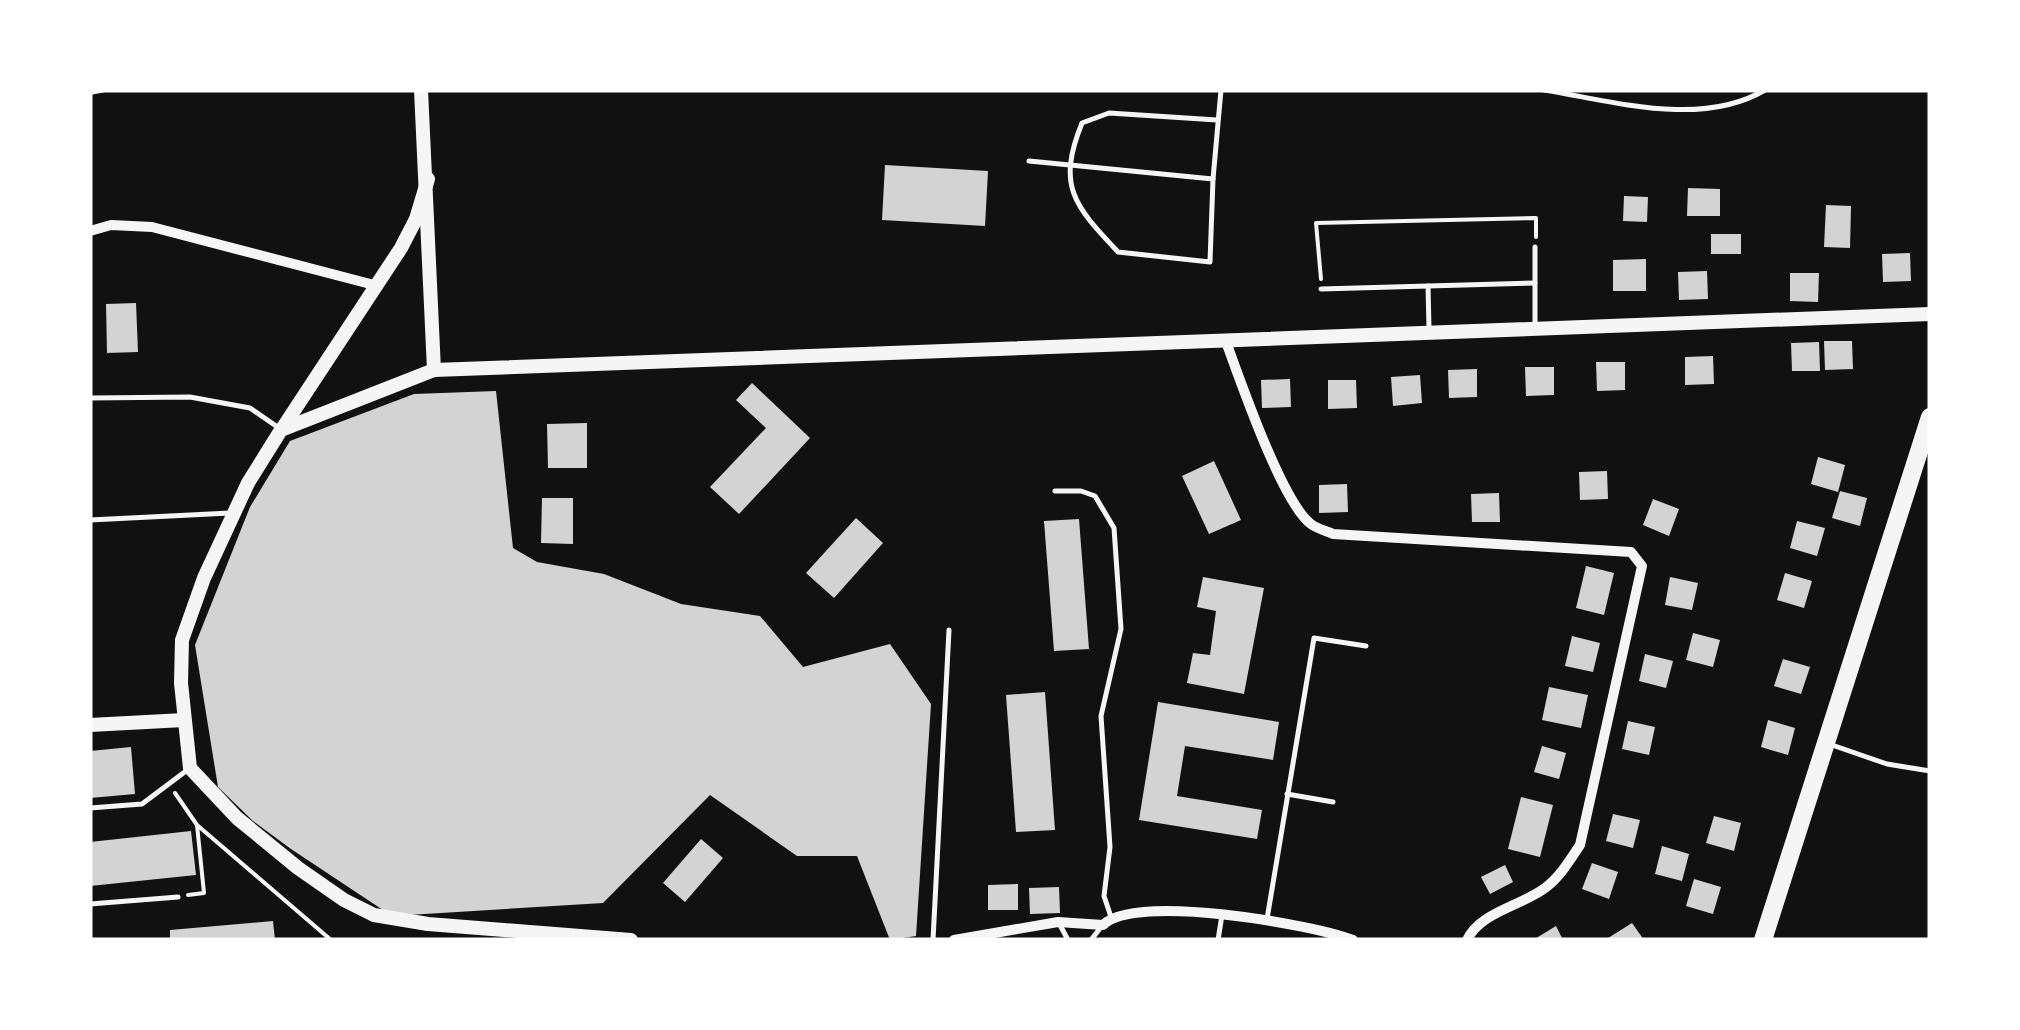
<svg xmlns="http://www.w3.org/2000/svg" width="2020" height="1030" viewBox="0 0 2020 1030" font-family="'Nunito Sans',sans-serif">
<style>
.building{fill:#d3d3d3}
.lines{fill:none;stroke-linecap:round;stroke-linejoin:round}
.path{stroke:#f5f5f5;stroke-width:4}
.service{stroke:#f5f5f5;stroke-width:5}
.minor{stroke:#f5f5f5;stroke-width:10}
.tertiary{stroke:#f5f5f5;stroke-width:14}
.primary{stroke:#f5f5f5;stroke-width:18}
</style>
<rect width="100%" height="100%" fill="#111"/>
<!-- building -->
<g class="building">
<polygon points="885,165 988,171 985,226 882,220"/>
<polygon points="1688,188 1720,189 1720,216 1687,216"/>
<polygon points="1624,196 1648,197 1647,222 1623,221"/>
<polygon points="1826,205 1851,206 1850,248 1824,247"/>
<rect x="1711" y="234" width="30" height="20"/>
<polygon points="1910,253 1911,281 1883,282 1882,254"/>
<polygon points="1646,259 1646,291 1613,291 1613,260"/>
<polygon points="1707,271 1708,299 1679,300 1678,272"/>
<polygon points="1790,273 1819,273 1818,302 1790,301"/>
<polygon points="136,303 138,352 107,353 106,304"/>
<polygon points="1824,341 1852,341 1853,369 1825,370"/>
<polygon points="1819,342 1820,371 1792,371 1791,343"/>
<polygon points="1713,356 1714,384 1685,385 1685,357"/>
<polygon points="1596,362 1625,362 1625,390 1597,391"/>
<polygon points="1525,367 1554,367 1554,395 1526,396"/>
<polygon points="1477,369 1477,397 1449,398 1448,370"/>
<polygon points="1420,375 1422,403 1393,406 1391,377"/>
<polygon points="1290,379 1291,407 1262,408 1261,380"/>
<polygon points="1328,380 1356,380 1357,408 1328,409"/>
<polygon points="752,383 810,438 739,514 710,487 766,428 736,400"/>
<polygon points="496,391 513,548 537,562 604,574 681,604 760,616 803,667 890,644 931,704 916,936 890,940 857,856 797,856 710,795 603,903 392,916 291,849 253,821 218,787 195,645 250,507 290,441 414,394"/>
<polygon points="587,423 587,468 548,468 547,424"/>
<polygon points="1818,457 1845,465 1838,492 1811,484"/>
<polygon points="1214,461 1241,520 1209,534 1182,476"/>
<polygon points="1607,471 1608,499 1580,500 1579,472"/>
<polygon points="1347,484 1348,512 1319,513 1319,485"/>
<polygon points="1840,491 1867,498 1860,526 1832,518"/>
<polygon points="1499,493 1500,522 1472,522 1471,494"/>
<polygon points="542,498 573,498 573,544 541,543"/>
<polygon points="1653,499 1679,509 1669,536 1643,525"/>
<polygon points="856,518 883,543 834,598 806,573"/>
<polygon points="1079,519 1089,649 1054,651 1044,521"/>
<polygon points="1797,521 1825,528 1817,556 1790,548"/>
<polygon points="1586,566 1614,573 1604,615 1576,608"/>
<polygon points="1785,573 1812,581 1804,608 1777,600"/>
<polygon points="1203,577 1264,588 1244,694 1187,683 1193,653 1210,655 1216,611 1197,607"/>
<polygon points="1670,577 1698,583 1692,610 1665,605"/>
<polygon points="1693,633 1720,640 1713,667 1686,660"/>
<polygon points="1572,636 1600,643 1593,672 1565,666"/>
<polygon points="1645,654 1673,661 1666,688 1639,681"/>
<polygon points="1783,659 1810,667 1801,694 1774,686"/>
<polygon points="1549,687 1588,695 1581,728 1542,720"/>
<polygon points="1045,692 1055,830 1016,832 1006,695"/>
<polygon points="1158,702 1279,722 1273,760 1185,746 1177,796 1262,810 1257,839 1139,820"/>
<polygon points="1768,720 1795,728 1788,755 1761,747"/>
<polygon points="1628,721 1655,727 1649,755 1622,749"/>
<polygon points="1542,746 1566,753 1559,779 1534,772"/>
<polygon points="131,747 135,794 90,798 90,751"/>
<polygon points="1521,797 1553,805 1540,857 1508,849"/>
<polygon points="1613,814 1640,820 1633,848 1606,841"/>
<polygon points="1714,816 1741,823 1734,851 1706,843"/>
<polygon points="191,831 196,875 90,886 90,842"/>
<polygon points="701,839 723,858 685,902 663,883"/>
<polygon points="1662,846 1689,854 1682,881 1655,874"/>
<polygon points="1592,863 1618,872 1609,899 1582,889"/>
<polygon points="1505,865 1513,882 1490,894 1481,877"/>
<polygon points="1694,879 1721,887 1713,914 1686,906"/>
<polygon points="1018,884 1018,910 988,910 988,885"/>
<polygon points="1059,887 1060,913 1030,914 1029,888"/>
<polygon points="273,921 275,940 170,940 170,930"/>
<polygon points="1632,923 1644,940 1605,940"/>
<polygon points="1556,926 1563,940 1533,940"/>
</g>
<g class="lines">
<!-- path -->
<g class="path">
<polyline points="90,93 105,90"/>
<polyline points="1321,279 1316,223 1536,218 1536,237"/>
<polyline points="175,793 197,825 331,940"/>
<polyline points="188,895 204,893 197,825"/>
</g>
<!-- service -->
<g class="service">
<path d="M1544,90C1613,101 1701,128 1765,90"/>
<path d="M1217,120L1109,113L1082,123C1056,187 1075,206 1118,252L1210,262L1213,179L1221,90"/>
<polyline points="1029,161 1213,179"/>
<polyline points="1428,286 1429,328"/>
<polyline points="1321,289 1535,283"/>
<polyline points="1535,327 1535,247"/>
<polyline points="90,398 190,397 250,408 279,428"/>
<polyline points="1055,491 1081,491 1095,496 1114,528 1121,629 1101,716 1110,847 1104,896 1111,917"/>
<polyline points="90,520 230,513"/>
<polyline points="1832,745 1887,764 1930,771"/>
<polyline points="1287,794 1333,802"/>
<polyline points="90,808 142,804 190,768"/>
<polyline points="90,904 178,897"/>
<polyline points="1267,919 1314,638 1366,646"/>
<polyline points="1060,925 1068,940"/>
<polyline points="933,940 949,630"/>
<polyline points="1091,940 1101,927"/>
<polyline points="1218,940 1222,915"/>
</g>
<!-- minor -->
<g class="minor">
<polyline points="90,231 111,225 152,227 378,286"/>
<path d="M1225,339C1239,377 1282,503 1311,524C1317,529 1327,531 1333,534L1631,552L1642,566L1580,845C1570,860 1560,877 1545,888C1521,906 1480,912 1467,940"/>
<path d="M954,940L1058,922L1103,925C1135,893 1310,924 1353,940"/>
</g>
<!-- tertiary -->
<g class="tertiary">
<polyline points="421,90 434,370"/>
<polyline points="282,429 401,248 416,219 428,179"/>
<polyline points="90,725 184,720"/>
<polyline points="631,940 428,924 374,915 344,900 298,868 237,818 190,768 181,683 182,640 204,578 248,483 281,430 434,370 1930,314"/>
</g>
<!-- primary -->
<polyline class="primary" points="1763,940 1930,417"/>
</g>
<!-- border -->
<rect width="2020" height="1030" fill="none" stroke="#ffffff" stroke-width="185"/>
</svg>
